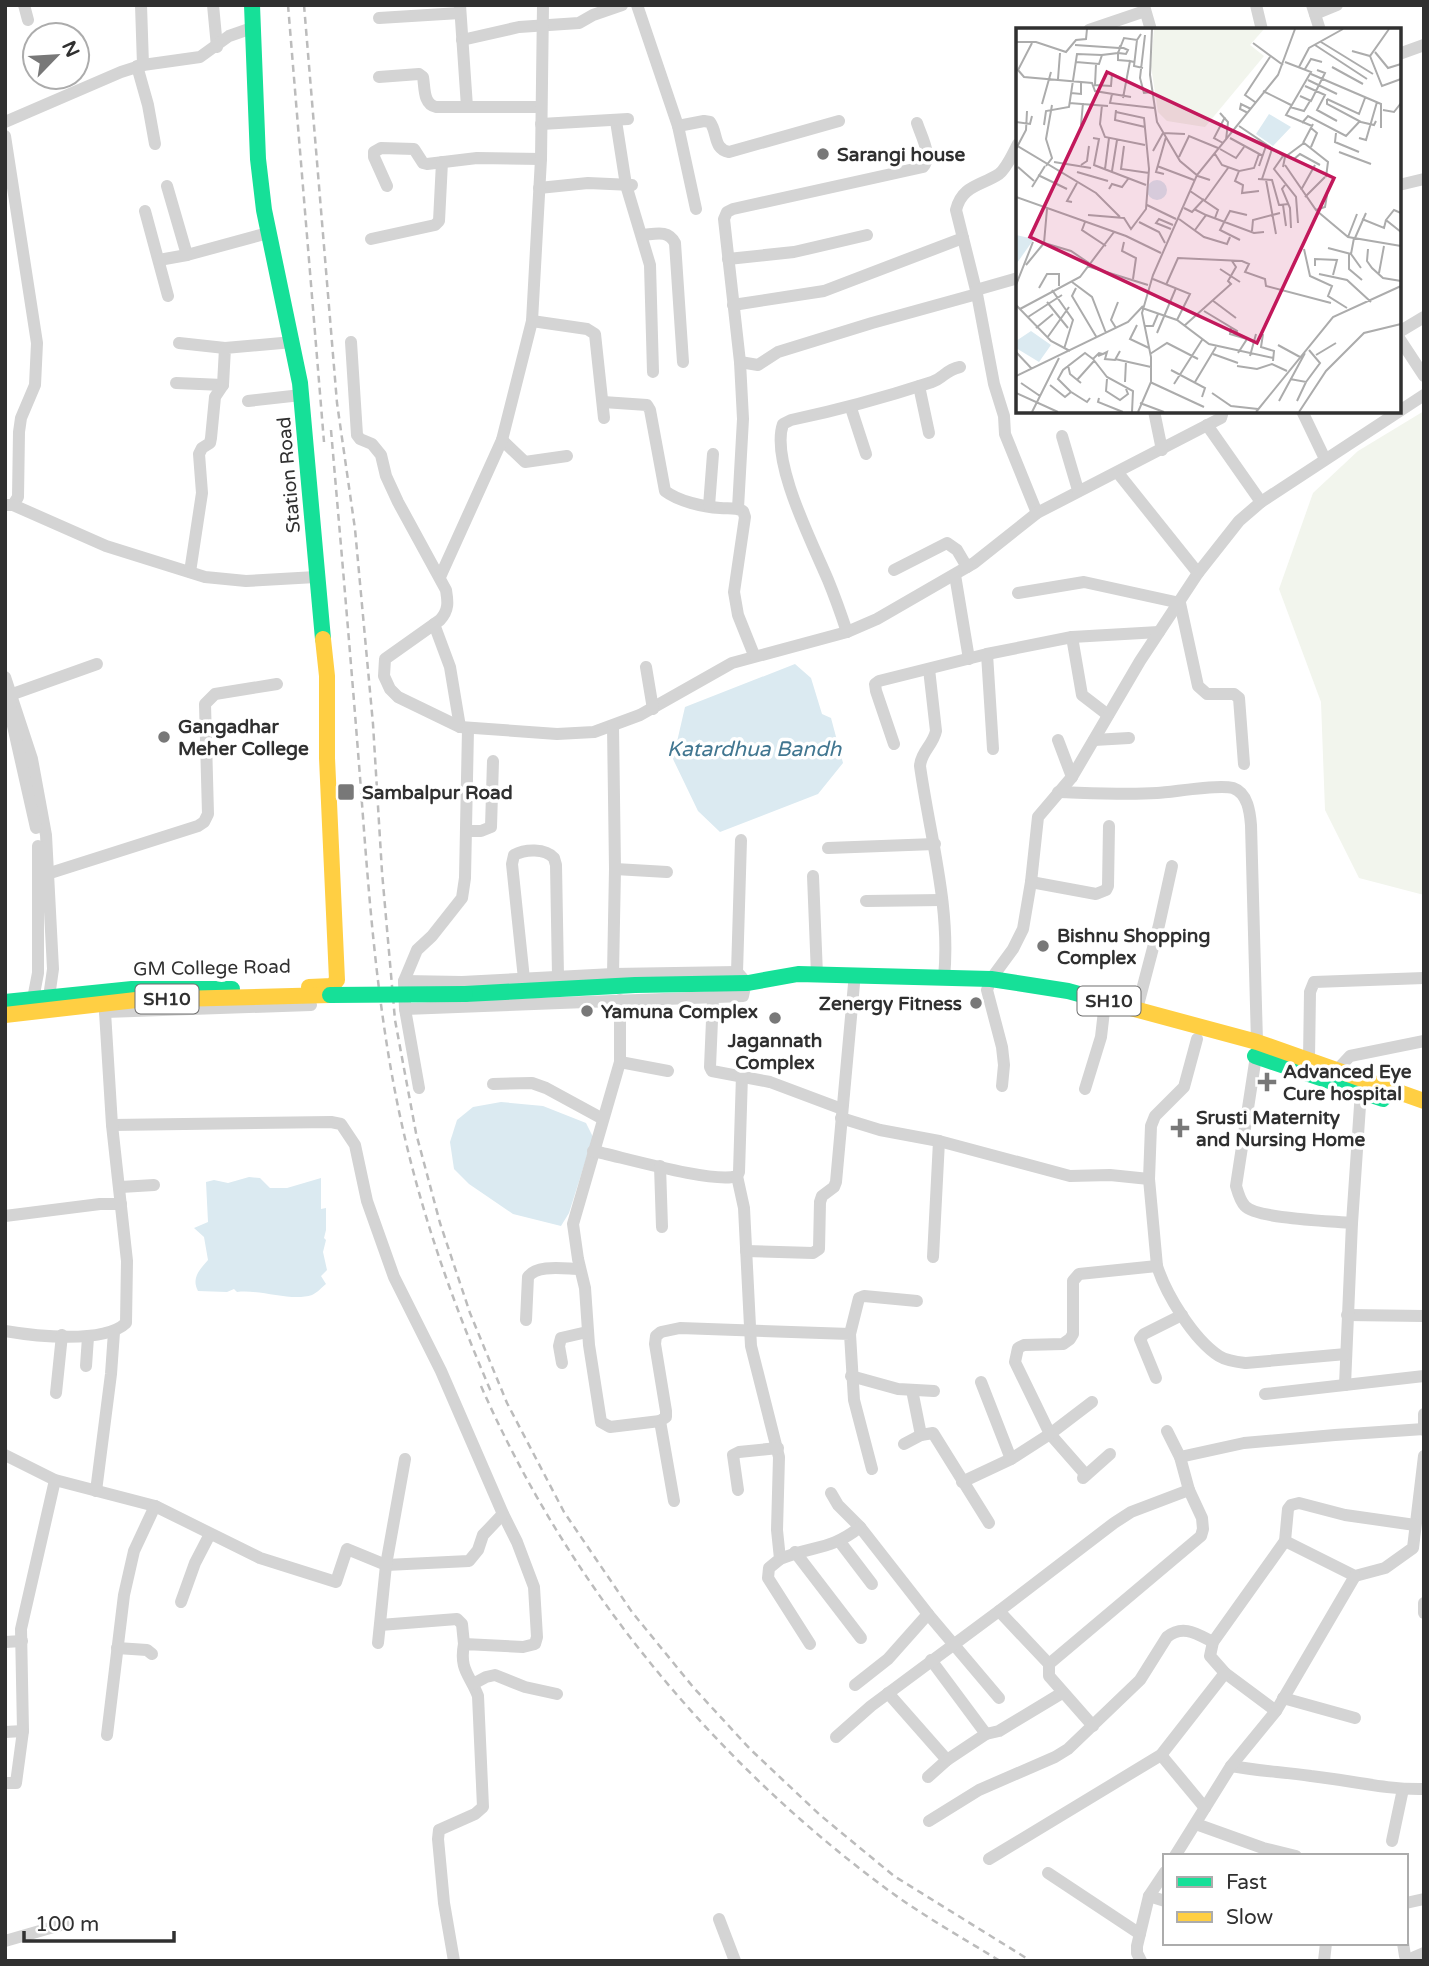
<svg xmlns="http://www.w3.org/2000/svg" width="1429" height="1966" viewBox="0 0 1429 1966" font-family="'Varela Round',sans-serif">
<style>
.green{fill:#f2f5ed}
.water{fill:#dbeaf1}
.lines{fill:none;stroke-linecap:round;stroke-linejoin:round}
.street{stroke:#d4d4d4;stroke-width:12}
.fast{stroke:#16e098;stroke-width:16}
.slow{stroke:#ffcf43;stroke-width:16}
.rail{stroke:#bcbcbc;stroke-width:2.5;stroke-dasharray:7 5;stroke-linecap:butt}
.fast-bridge{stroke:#16e098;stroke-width:16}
.poi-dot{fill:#787878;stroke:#fff;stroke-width:2.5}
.labels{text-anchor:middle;stroke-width:7;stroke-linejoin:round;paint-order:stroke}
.shield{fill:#fff;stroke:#6e6e6e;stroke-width:2}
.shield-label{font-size:18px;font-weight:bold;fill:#303030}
.poi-label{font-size:19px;font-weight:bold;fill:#303030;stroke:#fff;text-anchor:start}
.street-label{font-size:19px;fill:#303030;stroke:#fff}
.water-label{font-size:21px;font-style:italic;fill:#417690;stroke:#fff}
.inset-road{fill:none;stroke:#acacac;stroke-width:2}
.view{fill:#c2185b;fill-opacity:0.15;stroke:#c2185b;stroke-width:3.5}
.inset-edge{fill:none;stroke:#303030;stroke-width:3.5}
</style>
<rect width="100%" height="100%" fill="#fff"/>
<!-- green -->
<polygon class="green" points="1424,411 1424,895 1359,878 1325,810 1321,702 1279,589 1313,493 1358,451"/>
<!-- water -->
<g class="water">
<polygon points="795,664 811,678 822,714 831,718 843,763 818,794 720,832 698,811 673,759 685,707"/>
<polygon points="501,1102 543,1106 586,1123 593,1137 569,1213 561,1226 513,1214 469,1184 454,1169 450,1142 457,1120 473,1107"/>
<path d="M249,1177L260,1178L270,1188H287L321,1178V1209L326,1208V1230L324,1238L326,1240L323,1252L327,1270L321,1276L326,1284C322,1287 317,1293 312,1295C291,1302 260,1289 237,1292L234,1289L227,1292L198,1291C191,1278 200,1269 208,1260L204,1237L194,1228L208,1222L206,1182L214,1180L228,1183Z"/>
</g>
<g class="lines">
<!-- street -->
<g class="street">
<polyline points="24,5 28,20"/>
<polyline points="141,5 143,65"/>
<polyline points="213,5 217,47"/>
<polyline points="460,5 467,107"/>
<polyline points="637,5 678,126 696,209"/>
<polyline points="1256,5 1262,30"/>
<polyline points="1312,5 1320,30"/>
<polyline points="1144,6 1151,30"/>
<polyline points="1315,14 1337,5"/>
<polyline points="379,18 460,13"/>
<polyline points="1089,30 1145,11"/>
<polyline points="462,40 519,27 579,23 593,15 622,5"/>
<polyline points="1399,54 1424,45"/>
<polyline points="137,66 148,105 155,144"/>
<path d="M379,77L419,74L423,77C425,88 423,104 436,107H541"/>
<polyline points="616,121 626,185 650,265 653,372"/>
<polyline points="5,122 121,72 143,65 200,57 229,36 252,28"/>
<polyline points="541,124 628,119"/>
<path d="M678,126L704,121L710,122C718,133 713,149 729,152L839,121"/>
<polyline points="5,136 37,343 35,385 21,418 19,432 18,497 13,505"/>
<path d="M1018,144C1013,153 1007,168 999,174C981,186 962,185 956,210L977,294L994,384L1004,416L1005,434L1037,513"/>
<polyline points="1399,185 1424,179"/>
<polyline points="167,186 187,255"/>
<polyline points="387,186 374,157 374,152 381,148 414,149 423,163 427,164 477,158 541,159"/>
<polyline points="539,188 588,183 632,185"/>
<polyline points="145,211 168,296"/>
<path d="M642,235C655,234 668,229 675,243L683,362"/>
<polyline points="371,239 435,225 439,221 442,162"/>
<polyline points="728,259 794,252 867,235"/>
<polyline points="159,260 187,255 268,233"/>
<polyline points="976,290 1018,278"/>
<polyline points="733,305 824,291 963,238"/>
<polyline points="532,321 587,329 595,334 604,418"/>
<polyline points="1399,332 1424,317"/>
<polyline points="1399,338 1424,376"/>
<path d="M351,342L357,435L360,439L372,444L381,455L386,476L398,502L446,590C448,602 449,610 440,620L385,659L384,676L390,689L398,697L460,727L557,734L594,732L640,715L732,663L847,632L877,619L974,563L1037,513L1221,418L1223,411"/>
<polyline points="179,343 225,348"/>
<polyline points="740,362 758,365 778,352 872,323 977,294"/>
<polyline points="176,383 223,385"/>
<polyline points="919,386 929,433"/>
<polyline points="248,401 301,395"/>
<path d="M603,402L647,405L650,410L665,491C678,501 703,507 720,508C728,509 735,507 743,511L745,517L734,592L738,615L754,655"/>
<polyline points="851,408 866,454"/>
<polyline points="1154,411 1162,450"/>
<polyline points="1302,411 1325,459"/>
<polyline points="1207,425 1261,502"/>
<polyline points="1062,436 1078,490"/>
<polyline points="502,440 525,462 567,456"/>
<polyline points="1118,473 1198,573"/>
<polyline points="5,505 13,505 106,546 205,577 246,581 316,577"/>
<polyline points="709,506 713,454"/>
<path d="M738,508L743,419L740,362L724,219L727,212L733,209L923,167C933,156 921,136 917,123"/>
<polyline points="894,570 947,543 957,550 967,567"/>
<polyline points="190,572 202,493 199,454 202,448 210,443 211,438 215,397 223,385 225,348 293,342"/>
<polyline points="955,575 969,659"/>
<polyline points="440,577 502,440 532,321 541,159 543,5"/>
<polyline points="1018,593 1084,582 1180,603 1198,686 1207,694 1234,694 1239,698 1244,764"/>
<polyline points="434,624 450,667 460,727"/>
<path d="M847,632C841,614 835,597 828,580C813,544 770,461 783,424L791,420C839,410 886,397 932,382C944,378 945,370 960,367"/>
<polyline points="1072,637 1082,695 1108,715"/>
<polyline points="987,654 993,749"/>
<polyline points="646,667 653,709"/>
<path d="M929,669L936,731C933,745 921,752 920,766C930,837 951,907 944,978"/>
<polyline points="5,677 32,759 46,835 53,969 49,997"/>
<polyline points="10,695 97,664"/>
<polyline points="10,702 11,717 36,828"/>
<polyline points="1058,740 1072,777"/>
<polyline points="1094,740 1129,738"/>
<polyline points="894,744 876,691 875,684 879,681 987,654 1072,637 1159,632"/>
<path d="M1058,792C1091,793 1124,795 1157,793C1174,792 1218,784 1233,788C1248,793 1250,813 1251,825L1257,1042"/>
<polyline points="466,831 481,831 491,827 493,761"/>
<polyline points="828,848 935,844"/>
<polyline points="615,869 667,872"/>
<polyline points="47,874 198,826 204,822 208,814 205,704 215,694 277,684"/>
<polyline points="813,876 817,975"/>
<polyline points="1031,882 1096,894 1106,890 1108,886 1109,826"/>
<polyline points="866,901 942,900"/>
<polygon points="737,972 746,982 743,996 405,1009 404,981 462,982 613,974"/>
<polyline points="737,972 741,840"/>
<polyline points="613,974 615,869 613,726"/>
<path d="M524,979L512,864L514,855C525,849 545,848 554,858L556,865L558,976"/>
<polyline points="404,981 417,950 432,936 462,898 465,878 468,729"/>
<polyline points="713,997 710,1067 712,1071 770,1082 842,1109"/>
<polyline points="33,999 38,973 38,846"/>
<polyline points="620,1000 620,1062 573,1224 578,1259 585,1288 589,1345 601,1422 610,1427 660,1421"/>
<polyline points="405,1009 419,1088"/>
<polyline points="1137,1009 1159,925 1172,866"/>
<polyline points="105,1012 311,1005"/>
<path d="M1256,1056L1236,1186C1238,1193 1240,1201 1245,1206C1257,1219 1331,1221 1352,1223"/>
<polyline points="1309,1059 1310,992 1314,982 1424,978"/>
<polyline points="620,1062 668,1071"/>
<polyline points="1338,1069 1350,1056 1424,1041"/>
<polyline points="493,1084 532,1083 546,1088 603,1119"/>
<polyline points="1002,1086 1004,1065 1002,1047 987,990 991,979 1013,949 1023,929 1031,882 1038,817 1072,777 1140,661 1198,573 1239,521 1261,502 1424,395"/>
<polyline points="1085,1089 1101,1037 1104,1011"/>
<polyline points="841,1118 880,1130 939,1141 1070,1176 1110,1175 1149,1179"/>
<path d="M112,1125L331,1122L341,1124L355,1145L367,1201L394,1277L441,1371L503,1514L517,1542L534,1587L537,1637L535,1644L523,1647L464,1644C459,1670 470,1675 478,1696L483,1807L475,1814L439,1830L438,1839L444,1903L454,1961"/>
<path d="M593,1151C622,1157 714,1184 737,1176L739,1172L742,1075"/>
<polyline points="660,1166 662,1227"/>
<polyline points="737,1176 744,1208 751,1346 779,1457 777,1530 780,1559 769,1568 768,1578 810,1644"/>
<polyline points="121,1187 154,1185"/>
<polyline points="5,1216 100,1204 121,1204"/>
<polyline points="746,1251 813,1253 819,1249 820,1202 822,1196 834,1187 836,1182 854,984"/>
<polyline points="933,1257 939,1141"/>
<polyline points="1157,1266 1149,1179 1151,1126 1155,1116 1184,1087 1197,1039"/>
<polyline points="1347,1315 1424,1316"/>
<path d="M526,1320L528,1277C537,1264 565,1269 580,1269"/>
<path d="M5,1331C34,1336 104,1344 126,1323L127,1261L112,1125L105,1012"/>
<polyline points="850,1334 859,1298 864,1296 917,1301"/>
<polyline points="562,1363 559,1346 561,1338 587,1332"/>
<polyline points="86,1366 88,1337"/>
<polyline points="851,1376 898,1389 934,1391"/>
<polyline points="1156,1378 1140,1339 1144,1334 1182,1315"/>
<polyline points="981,1382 1011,1459"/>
<polyline points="1345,1385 1352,1223 1361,1091"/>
<polyline points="912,1390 921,1435"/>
<polyline points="56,1393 62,1335"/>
<polyline points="1265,1394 1424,1376"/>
<polyline points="1424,1414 1424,1430"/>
<polyline points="904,1444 921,1435 933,1433 989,1523"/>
<polyline points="5,1455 55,1480 155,1506 260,1558 336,1582 347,1549 386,1565 469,1561 478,1550 483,1535 503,1514"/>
<polyline points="1180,1457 1244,1443 1335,1435 1424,1429"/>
<path d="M1086,1475L1050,1434L1015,1362L1018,1348L1024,1345L1063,1344L1070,1339L1073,1334V1281L1079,1274L1157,1266C1166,1294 1193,1339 1219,1356C1227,1361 1237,1362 1246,1363L1346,1354"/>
<polyline points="1083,1478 1110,1454"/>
<polyline points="962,1482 1011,1459 1050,1434 1092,1402"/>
<polyline points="738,1490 733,1455 739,1452 778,1448"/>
<polyline points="96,1491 111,1374 114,1332"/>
<polyline points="831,1493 838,1505 860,1527"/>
<polyline points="674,1501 660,1421 666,1417 666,1411 655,1344 656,1336 661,1332 680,1328 850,1334 854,1400 872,1469"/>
<polyline points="1285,1541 1355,1576 1385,1568 1413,1548 1424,1456"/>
<polyline points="840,1542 872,1584"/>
<polyline points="795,1552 861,1638"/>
<path d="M780,1559C813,1545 830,1551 860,1527L928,1614L999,1698"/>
<polyline points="181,1602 195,1563 210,1534"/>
<polyline points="1424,1603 1424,1613"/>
<polyline points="999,1611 1049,1664"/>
<polyline points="380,1625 457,1619 462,1624 464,1644"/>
<polyline points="5,1642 22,1641"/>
<polyline points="378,1643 386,1565 405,1459"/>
<polyline points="117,1648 147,1650 152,1654"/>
<polyline points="931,1660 986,1734"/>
<polyline points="473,1684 486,1677 495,1675 525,1687 557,1694"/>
<polyline points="855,1685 888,1659 928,1614"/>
<polyline points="888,1693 947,1760"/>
<polyline points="1283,1698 1355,1718"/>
<polyline points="1276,1711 1225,1673 1210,1656 1213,1642 1285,1541 1288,1509 1291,1505 1299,1503 1345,1515 1415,1525"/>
<polyline points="1093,1726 1049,1676 1049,1664 1201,1536 1203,1529 1202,1518 1189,1490 1180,1457 1167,1431"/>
<polyline points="5,1732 23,1731"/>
<polyline points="107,1735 124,1595 134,1551 155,1506"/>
<polyline points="836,1737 871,1706 999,1611 1114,1523 1131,1512 1189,1490"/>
<polyline points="1161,1755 1205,1808"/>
<path d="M1231,1766C1258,1771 1284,1772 1311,1776C1349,1780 1386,1790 1424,1789"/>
<polyline points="928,1777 947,1760 986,1734 999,1731 1062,1693"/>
<polyline points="5,1783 16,1783 23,1731 21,1629 55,1480"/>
<path d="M929,1821L979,1790L1055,1757L1068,1749L1140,1680L1167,1637C1183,1624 1197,1634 1213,1642"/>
<polyline points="1196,1824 1263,1848 1296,1856"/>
<polyline points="1392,1841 1403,1789"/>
<polyline points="1175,1856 1231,1766 1276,1711 1355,1576"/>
<polyline points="989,1859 1161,1755 1225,1673"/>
<polyline points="1048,1873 1140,1934"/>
<polyline points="1149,1896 1165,1901"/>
<polyline points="1406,1903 1424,1899"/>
<polyline points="719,1919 735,1961"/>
<polyline points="5,1941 64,1924"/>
<polyline points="1403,1943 1405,1956 1411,1961"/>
<polyline points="1410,1959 1424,1953"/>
<polyline points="1141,1961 1137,1953 1137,1946 1149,1896 1165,1872"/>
<polyline points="1324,1961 1326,1943"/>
</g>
<!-- fast -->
<g class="fast">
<polyline points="252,5 258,159 264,210 300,383 323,639"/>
<polyline points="465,994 635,985 748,983 798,974 991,979 1068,991 1101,1000"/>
<polyline points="5,1002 132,989 232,989"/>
<polyline points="1255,1056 1383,1099"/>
</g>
<!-- slow -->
<g class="slow">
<polyline points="309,987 332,986 337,980 327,758 327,676 323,639"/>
<polyline points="1101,1000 1257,1042 1424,1101"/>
<polyline points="5,1015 136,1000 330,995"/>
</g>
<!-- rail -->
<g class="rail">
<polyline points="288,5 324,442"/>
<polyline points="304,5 337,403 355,529 373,724 382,872 395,1020 416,1133 440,1223 470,1313 507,1403 564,1512 632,1612 693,1687 750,1749 820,1815 894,1876 1031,1961"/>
<path d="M331,430C341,546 351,661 360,777C369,897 377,1017 404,1134C425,1225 455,1308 492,1394"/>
<path d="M481,1386C568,1584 710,1758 884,1887C920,1914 961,1937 1000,1961"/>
</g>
<!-- fast-bridge -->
<polyline class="fast-bridge" points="330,995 465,994"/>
</g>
<!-- markers -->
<g class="poi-dot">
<circle cx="823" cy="154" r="7"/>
<circle cx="164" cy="737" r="7"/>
<rect x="337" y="783" width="18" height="18" rx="3.5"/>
<circle cx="1043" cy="946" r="7"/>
<circle cx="976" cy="1003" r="7"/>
<circle cx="587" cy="1011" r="7"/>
<circle cx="775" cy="1018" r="7"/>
<path d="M1263.5 1071.5h7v7h7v7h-7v7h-7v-7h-7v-7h7z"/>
<path d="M1176.5 1117.5h7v7h7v7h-7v7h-7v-7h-7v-7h7z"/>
</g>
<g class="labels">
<!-- shield labels -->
<g class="shield">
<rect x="135.5" y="984.5" width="63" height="29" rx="5"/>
<rect x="1077.5" y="986.5" width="63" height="29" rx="5"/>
</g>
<g class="shield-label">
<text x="167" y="1005">SH10</text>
<text x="1109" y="1007">SH10</text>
</g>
<!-- poi labels -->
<g class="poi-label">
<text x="837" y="161">Sarangi house</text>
<text x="178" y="733">Gangadhar<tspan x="178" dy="22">Meher College</tspan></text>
<text x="362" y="799">Sambalpur Road</text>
<text x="1057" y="942">Bishnu Shopping<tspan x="1057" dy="22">Complex</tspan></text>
<text x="962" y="1010" text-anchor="end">Zenergy Fitness</text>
<text x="601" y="1018">Yamuna Complex</text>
<text x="775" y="1047" text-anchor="middle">Jagannath<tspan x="775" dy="22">Complex</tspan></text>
<text x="1283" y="1078">Advanced Eye<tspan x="1283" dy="22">Cure hospital</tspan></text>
<text x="1196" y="1124">Srusti Maternity<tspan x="1196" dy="22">and Nursing Home</tspan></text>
</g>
<!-- street labels -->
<g class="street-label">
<text transform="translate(288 475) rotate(-95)" y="7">Station Road</text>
<text transform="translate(212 967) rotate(-1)" y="7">GM College Road</text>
</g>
<!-- water labels -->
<g class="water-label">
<text x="754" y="756">Katardhua Bandh</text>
</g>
</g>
<!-- overview -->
<g transform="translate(1016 28)">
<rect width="385" height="385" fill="#fff"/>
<path d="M138,1H248L234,17L248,28L189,99L151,93L142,84L135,38Z" fill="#f2f5ed"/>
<path d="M253,86L275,99L257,118L240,106ZM131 162a10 10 0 1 1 20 0a10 10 0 1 1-20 0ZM0,207L18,211L1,235H0ZM15,303L35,317L23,334L0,320V313Z" fill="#dbeaf1"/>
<path class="inset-road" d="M136,1L134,47L141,94L164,133L182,148L194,152M129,7L124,50L128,65L136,64M121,12L118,38L127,40M0,14H20L50,24L60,12L70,11L71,1M305,14L357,46M16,15L2,42L8,49L76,55L79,63L115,69M237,15L267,37M59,17L103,20M299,17L351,51M103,18L112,22L110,26L102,25V32L114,33M336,23L354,28L373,1M359,24L372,40L385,36M354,28L366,58L385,51M60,34L83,36L86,27L102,25L108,10L121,12L125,6M269,34L295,44L270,87L296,98M80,36L79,57L95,58L96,46M283,39L293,20L327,1M316,39L347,56M289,41L295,31L306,34M295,46L365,76V100M42,51L44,25M292,52L321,66M289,58L309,67L301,82L321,93M247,63L275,77M55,65L65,66V55M96,66L94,75L138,80M284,68L295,73L309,45L301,42M107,70L114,33L118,34M311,71V76L345,94L358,97L360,93M311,71L343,86L349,70M239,74L229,67L254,29M53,75L92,78M26,76L35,44M86,77L84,96L89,109L129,117M274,79L288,83L294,73M100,82L99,92L129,99M367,82L378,84L385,75M204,85L212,94L210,112M232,85L224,81L225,76L235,81M0,94L14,96L16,88M286,95L292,88L330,108L344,93M28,97L30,83L53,79L61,26L86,27M65,97L67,75M223,98L269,129L267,139M295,100L301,105L295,119M320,105L319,114L343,124M77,110L83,111L78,137L130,157M214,110L247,128M343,110L350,112L361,74M207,115L198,110L209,89M287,115L297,96M0,117L80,165L104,189M108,118L105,141L133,145M0,121L10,102L11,83M204,121L220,130L228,119M137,123L147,105L169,106M323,124L355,136M199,126L206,137L223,143M243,126L238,140L223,143L219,153L227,157L226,165L243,163M267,128L258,141L280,169L282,195M272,128L278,131L284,126L304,137M163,129L173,108L202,120M269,129L288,115L312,134L310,149M38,134L75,140M65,137L71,133L73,118M269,137L300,182L309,179L311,167M30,138L36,130L30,111L36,77M141,138L178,152M243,138L250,118M2,139L18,153M89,141L93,110M96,143L101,112M61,144L92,153M148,146L140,144L150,109M22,147L51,161M242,151L256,152L263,177L273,176M246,151L256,121M250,152L260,206M269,157L266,161L274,180L275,200M16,159L29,138M93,161L96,156L106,159L112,151M285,162L299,137M174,163L202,182L199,190M0,169L110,208L145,225M289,169L309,149M189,172L212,140M56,174L51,173L61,155M131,177L160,191M267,177L270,198M168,180L176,184L188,171M178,181L190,187L179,202M301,183L332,209L385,218M385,185L378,182L370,192L385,204M72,187L108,190L115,201L130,181L133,141L128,90L100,84M190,187L238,205L248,204M163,191L188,209L211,216L214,209M346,191L368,200L370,192M69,194L66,202L90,218M123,194L143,204L149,215M155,201L140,195L143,191L157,197M236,203L237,192L264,185M332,209L341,186M338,210L335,226L345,240M339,210L350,185M224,212L204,202L214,183L231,187M108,214L106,223L120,230L117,251M28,215L31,181M312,220L335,226M288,221L294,248L316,258L312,268L331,280M352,221L351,233L356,240L367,250L385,253M333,226V241L346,252M10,237L28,215L55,223L73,235M71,238L132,257M299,238V231L321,232L317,247M204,241L224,254M363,245L368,218M303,246L331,252L355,274M137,251L174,266L161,292M56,254L76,269L90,305M0,257L17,214M150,257L162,230L226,233L233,236L229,244L249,251L250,258L315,275M23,260L31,246H43V258M60,260L56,268L81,310M36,262L57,292L48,321M196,272L220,290M31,274L52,300M0,277L35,313L54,323M126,280L161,292L193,316L257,330M4,281L64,249L98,204M188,283L221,303L219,308M12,289L46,267M121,297L114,311L133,320M128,298H137L142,286M168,298L215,256L212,253L220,239L216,233M20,300L37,286M100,300L95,292L102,274M215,300L214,306L231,311L222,325M141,305L160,260M247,306L245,319L258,323L257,333M31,310L53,279M262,317L284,329M0,324L16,341M87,326L91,324L89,331L99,332L104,323M134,326L151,315L182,331M197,326L222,335M300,327L320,315M234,328L240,306M77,331L91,349L117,363L116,384M99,331L135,339M52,337L54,346L65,355M221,338L241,341L256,336L271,343M155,342L189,360L186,369M0,348L112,294L127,278M91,351L90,363L104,372L112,366L110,361M274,351L290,354L304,335L293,322M61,352L78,333M109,354L110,333M134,354L188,379M179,354L200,319M5,355L24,368M158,356L186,312M34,357L49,369L55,364L71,374L74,370M55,364L42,351L47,342L69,325L77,331L83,325L87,326L82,328M0,365L42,384M196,365L215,378L242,381M83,370L82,374L107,384M263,373L289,325M281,373L290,354M124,375L148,384M16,384L43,330M122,384L135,354V329L126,285L137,247L181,147L262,47L279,1M240,384L317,289L385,258M283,384L310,343L348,305L385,296"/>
<path class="view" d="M91,44L318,150L241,315L14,209Z"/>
<rect width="385" height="385" class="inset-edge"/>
</g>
<!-- border -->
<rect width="1429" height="1966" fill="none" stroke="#303030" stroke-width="14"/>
<!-- legend -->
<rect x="1163" y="1854" width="245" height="91" fill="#ffffff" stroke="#acacac" stroke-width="2"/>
<rect x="1177" y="1877" width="35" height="10" fill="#16e098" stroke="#acacac" stroke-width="2"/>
<text x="1226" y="1889" font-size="21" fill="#303030">Fast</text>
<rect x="1177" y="1912" width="35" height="10" fill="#ffcf43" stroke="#acacac" stroke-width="2"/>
<text x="1226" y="1924" font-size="21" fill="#303030">Slow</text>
<!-- north arrow -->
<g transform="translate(56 56) rotate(65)"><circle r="33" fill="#ffffff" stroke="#acacac" stroke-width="2"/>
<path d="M0-5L12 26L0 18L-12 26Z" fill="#787878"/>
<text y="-10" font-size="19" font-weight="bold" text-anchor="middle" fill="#303030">N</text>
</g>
<!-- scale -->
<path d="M24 1931v10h150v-10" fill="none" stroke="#303030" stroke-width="3.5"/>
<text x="35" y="1931" font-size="21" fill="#303030" stroke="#ffffff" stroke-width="5" paint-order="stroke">100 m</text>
</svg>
